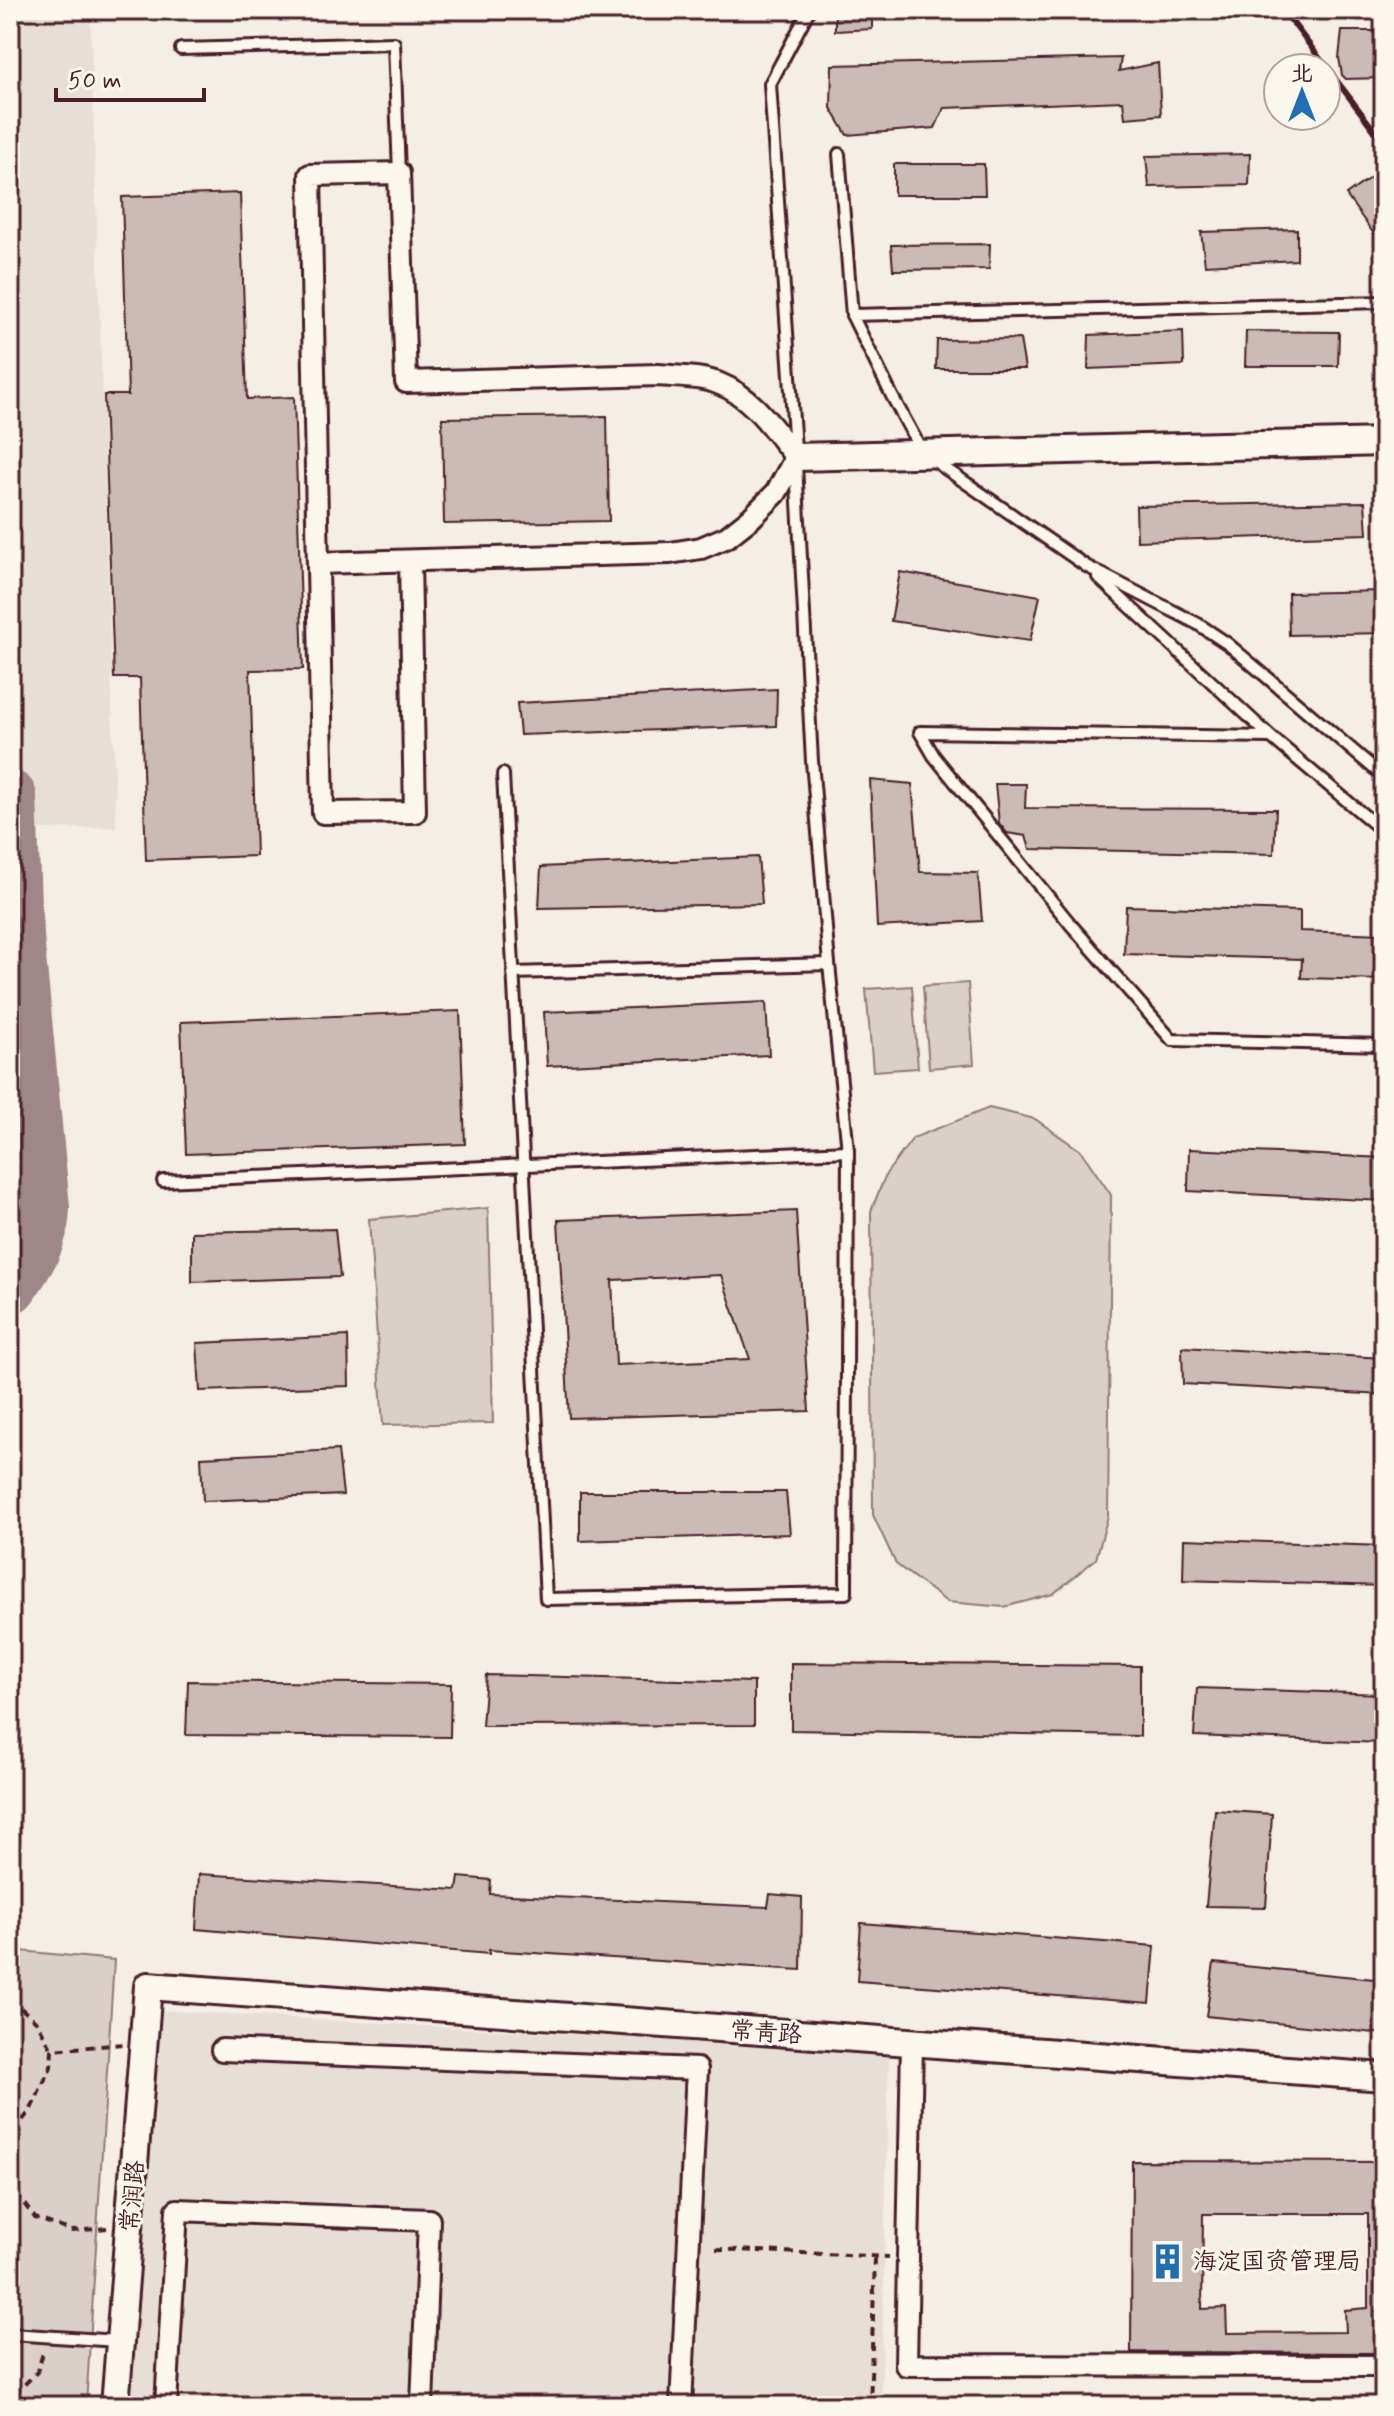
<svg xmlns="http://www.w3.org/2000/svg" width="1394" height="2416" viewBox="0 0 1394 2416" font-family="Mynerve,'LXGW WenKai TC',sans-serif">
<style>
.built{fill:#e7dfd6}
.green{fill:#dbd0c9;stroke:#92787a;stroke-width:2}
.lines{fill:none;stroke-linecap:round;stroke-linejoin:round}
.taxiway{stroke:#9f8688;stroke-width:54}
.building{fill:#cabbb6;stroke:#4a1f2b;stroke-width:2;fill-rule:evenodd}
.service-casing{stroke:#4a1f2b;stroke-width:16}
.minor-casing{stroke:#4a1f2b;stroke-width:26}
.tertiary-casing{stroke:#4a1f2b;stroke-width:32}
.path{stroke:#4a1f2b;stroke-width:4;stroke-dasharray:8 6;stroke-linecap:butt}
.service{stroke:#fbf7ec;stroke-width:10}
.minor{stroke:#fbf7ec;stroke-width:20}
.tertiary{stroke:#fbf7ec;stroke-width:26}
.rail{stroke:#4a1f2b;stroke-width:6}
.labels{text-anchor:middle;stroke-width:6;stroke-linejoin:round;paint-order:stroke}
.street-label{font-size:24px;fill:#4a1f2b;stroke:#fbf7ec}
.poi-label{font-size:24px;fill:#4a1f2b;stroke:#fbf7ec;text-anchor:start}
</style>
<rect width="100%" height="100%" fill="#f4eee4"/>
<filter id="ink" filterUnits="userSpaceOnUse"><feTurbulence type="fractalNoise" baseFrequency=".0125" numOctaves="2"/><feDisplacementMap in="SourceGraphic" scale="16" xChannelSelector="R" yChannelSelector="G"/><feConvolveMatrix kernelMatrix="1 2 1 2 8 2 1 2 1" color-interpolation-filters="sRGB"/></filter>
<g filter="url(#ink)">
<!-- built -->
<g class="built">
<polygon points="10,10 90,10 116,827 10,830"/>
<polygon points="156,2010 889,2053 881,2406 131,2406"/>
</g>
<!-- green -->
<g class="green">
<polygon points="968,983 974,1064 929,1068 923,986"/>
<polygon points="912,986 918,1068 873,1071 866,989"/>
<polygon points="989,1108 1035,1119 1081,1151 1111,1195 1108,1516 1096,1559 1053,1594 1004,1607 947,1602 896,1564 873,1515 871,1211 886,1174 913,1138"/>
<polygon points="488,1208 493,1423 383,1425 369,1219"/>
<polygon points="10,1950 114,1960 86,2406 10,2406"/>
</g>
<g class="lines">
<!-- taxiway -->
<path class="taxiway" d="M10,797L14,905L43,1208C42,1241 28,1261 10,1287"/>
</g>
<!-- building -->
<g class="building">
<polygon points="835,10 872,10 872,29 835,31"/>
<polygon points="1342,31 1384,31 1384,78 1346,79 1342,75 1339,58"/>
<polygon points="1121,58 1119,71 1158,63 1161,115 1125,118 1123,101 944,108 935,128 847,135 831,108 832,65"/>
<polygon points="1250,154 1249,185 1149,187 1146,156"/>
<polygon points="894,164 984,164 985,195 894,195"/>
<polygon points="1384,168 1384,248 1346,195"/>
<polygon points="240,193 247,399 294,397 303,669 250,670 256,856 146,860 140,678 114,678 104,395 128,395 122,197"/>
<polygon points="1297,229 1297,260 1205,265 1201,232"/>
<polygon points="990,244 989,269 893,270 891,245"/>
<polygon points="1183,331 1184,365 1088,369 1089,335"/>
<polygon points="1246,331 1339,332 1338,366 1245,366"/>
<polygon points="1020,339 1025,369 936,369 937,340"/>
<polygon points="607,416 609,521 444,524 442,418"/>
<polygon points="1365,502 1367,534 1137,541 1136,506"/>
<polygon points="900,572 1040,596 1030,641 891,621"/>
<polygon points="1384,591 1384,633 1289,635 1288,593"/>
<polygon points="777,689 776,726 520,735 517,703"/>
<polygon points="870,780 912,784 920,872 978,873 982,921 877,927"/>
<polygon points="995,784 1026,784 1025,808 1276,809 1274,854 1030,849 1026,836 1007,833 999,823"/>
<polygon points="758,857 762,904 539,908 541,867"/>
<polygon points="1126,906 1300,911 1300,931 1384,934 1384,980 1301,978 1302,959 1124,954"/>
<polygon points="766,1002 769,1055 547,1066 544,1012"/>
<polygon points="460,1011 465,1144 186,1154 181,1022"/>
<polygon points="1189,1149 1384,1158 1384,1201 1188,1191"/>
<path d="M796,1211L809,1411L569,1418L558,1220ZM721,1275L750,1359L616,1365L612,1280Z"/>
<polygon points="335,1229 340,1277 192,1282 192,1232"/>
<polygon points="348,1336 349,1386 200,1391 197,1343"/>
<polygon points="1182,1347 1384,1358 1384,1395 1183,1384"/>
<polygon points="338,1450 343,1495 203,1501 201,1457"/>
<polygon points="580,1492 786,1492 790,1534 580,1541"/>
<polygon points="1184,1539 1384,1546 1384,1586 1183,1580"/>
<polygon points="791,1663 1140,1666 1140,1736 791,1730"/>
<polygon points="486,1675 754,1682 754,1725 482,1726"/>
<polygon points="188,1681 451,1684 450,1737 186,1735"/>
<polygon points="1197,1688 1384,1694 1384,1743 1194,1736"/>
<polygon points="1215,1810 1272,1814 1266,1907 1206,1906"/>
<polygon points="199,1874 457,1890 459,1877 491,1880 490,1894 768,1907 770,1894 802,1897 801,1970 489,1950 489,1954 196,1929"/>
<polygon points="861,1923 1155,1946 1150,2003 857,1981"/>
<polygon points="1214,1963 1384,1980 1384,2034 1206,2016"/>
<path d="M1132,2161L1384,2162V2353L1131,2352ZM1203,2214H1368V2308L1345,2310L1346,2332L1227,2333L1226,2308L1202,2309Z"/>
</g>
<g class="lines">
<defs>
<g id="service">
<polyline points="181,49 394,43 399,173"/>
<polyline points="839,154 852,315"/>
<polyline points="1384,302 852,315 892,396 923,453 1086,566 1198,624 1228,644 1384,777"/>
<polyline points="795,449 770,84 809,10"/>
<polyline points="1098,577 1271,737 920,732 934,756 1072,926 1172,1040 1384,1045"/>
<polyline points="1271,737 1384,832"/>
<polyline points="503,774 546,1599 846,1593 848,1151 829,964 812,761 796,465"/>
<polyline points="513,973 829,964"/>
<polyline points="163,1181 848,1151"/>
<polyline points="10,2334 118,2341"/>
</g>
<g id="minor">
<path d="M318,563L670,553L701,548L727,537L751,518L776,493L796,457C774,430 753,397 720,384C701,376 678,377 658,375L406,382L399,173L310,175L323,813L415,812L410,561"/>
<polyline points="912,2042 906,2365 1384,2366"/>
<polyline points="222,2050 697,2069 681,2406"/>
<polyline points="166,2406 177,2210 429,2220 422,2406"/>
</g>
<g id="tertiary">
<polyline points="796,457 1384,442"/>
<polyline points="115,2406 148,1986 1384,2077"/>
</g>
</defs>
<!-- service casing -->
<use href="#service" class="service-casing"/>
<!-- minor casing -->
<use href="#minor" class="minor-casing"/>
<!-- tertiary casing -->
<use href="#tertiary" class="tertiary-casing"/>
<!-- path -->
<g class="path">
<polyline points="10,1999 37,2022 52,2050"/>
<polyline points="107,2228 72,2231 35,2218 15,2192 11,2166 17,2127 30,2111 51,2067 52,2050 124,2044"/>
<polyline points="716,2249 889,2257"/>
<polyline points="21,2406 14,2395 37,2372 44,2350"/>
<polyline points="870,2406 875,2258"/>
</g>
<!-- service -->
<use href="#service" class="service"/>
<!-- minor -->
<use href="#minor" class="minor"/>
<!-- tertiary -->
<use href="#tertiary" class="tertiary"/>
<!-- rail -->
<polyline class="rail" points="1283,10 1384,143"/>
</g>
</g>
<!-- icons -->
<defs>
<symbol id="building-bare" viewBox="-9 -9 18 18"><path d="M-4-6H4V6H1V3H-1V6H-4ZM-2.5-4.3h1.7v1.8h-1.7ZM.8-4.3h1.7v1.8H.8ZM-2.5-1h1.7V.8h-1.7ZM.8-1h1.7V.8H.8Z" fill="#1f6fb2" stroke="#fbf7ec" stroke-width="2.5" paint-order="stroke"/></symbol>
</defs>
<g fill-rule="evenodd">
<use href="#building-bare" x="1142" y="2236" width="51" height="51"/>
</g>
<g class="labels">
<!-- street labels -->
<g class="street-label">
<text transform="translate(766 2032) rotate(4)" y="8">常青路</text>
<text transform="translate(132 2196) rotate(-85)" y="8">常润路</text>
</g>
<!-- poi labels -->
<g class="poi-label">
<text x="1193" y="2269">海淀国资管理局</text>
</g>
</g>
<!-- margin -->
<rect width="1394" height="2416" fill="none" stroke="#fbf7ec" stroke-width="40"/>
<rect x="20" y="20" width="1354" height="2376" fill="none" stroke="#4a1f2b" stroke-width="3" filter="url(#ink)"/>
<!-- north arrow -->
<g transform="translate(1302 92)"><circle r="38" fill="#fbf7ec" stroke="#b4a19f" stroke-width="2"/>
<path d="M0-6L14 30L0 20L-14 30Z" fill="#1f6fb2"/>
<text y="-12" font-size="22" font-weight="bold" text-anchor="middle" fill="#4a1f2b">北</text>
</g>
<!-- scale -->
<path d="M56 88v12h148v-12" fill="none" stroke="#4a1f2b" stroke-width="4"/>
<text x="68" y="88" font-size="24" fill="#4a1f2b" stroke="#fbf7ec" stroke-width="6" paint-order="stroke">50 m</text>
</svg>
